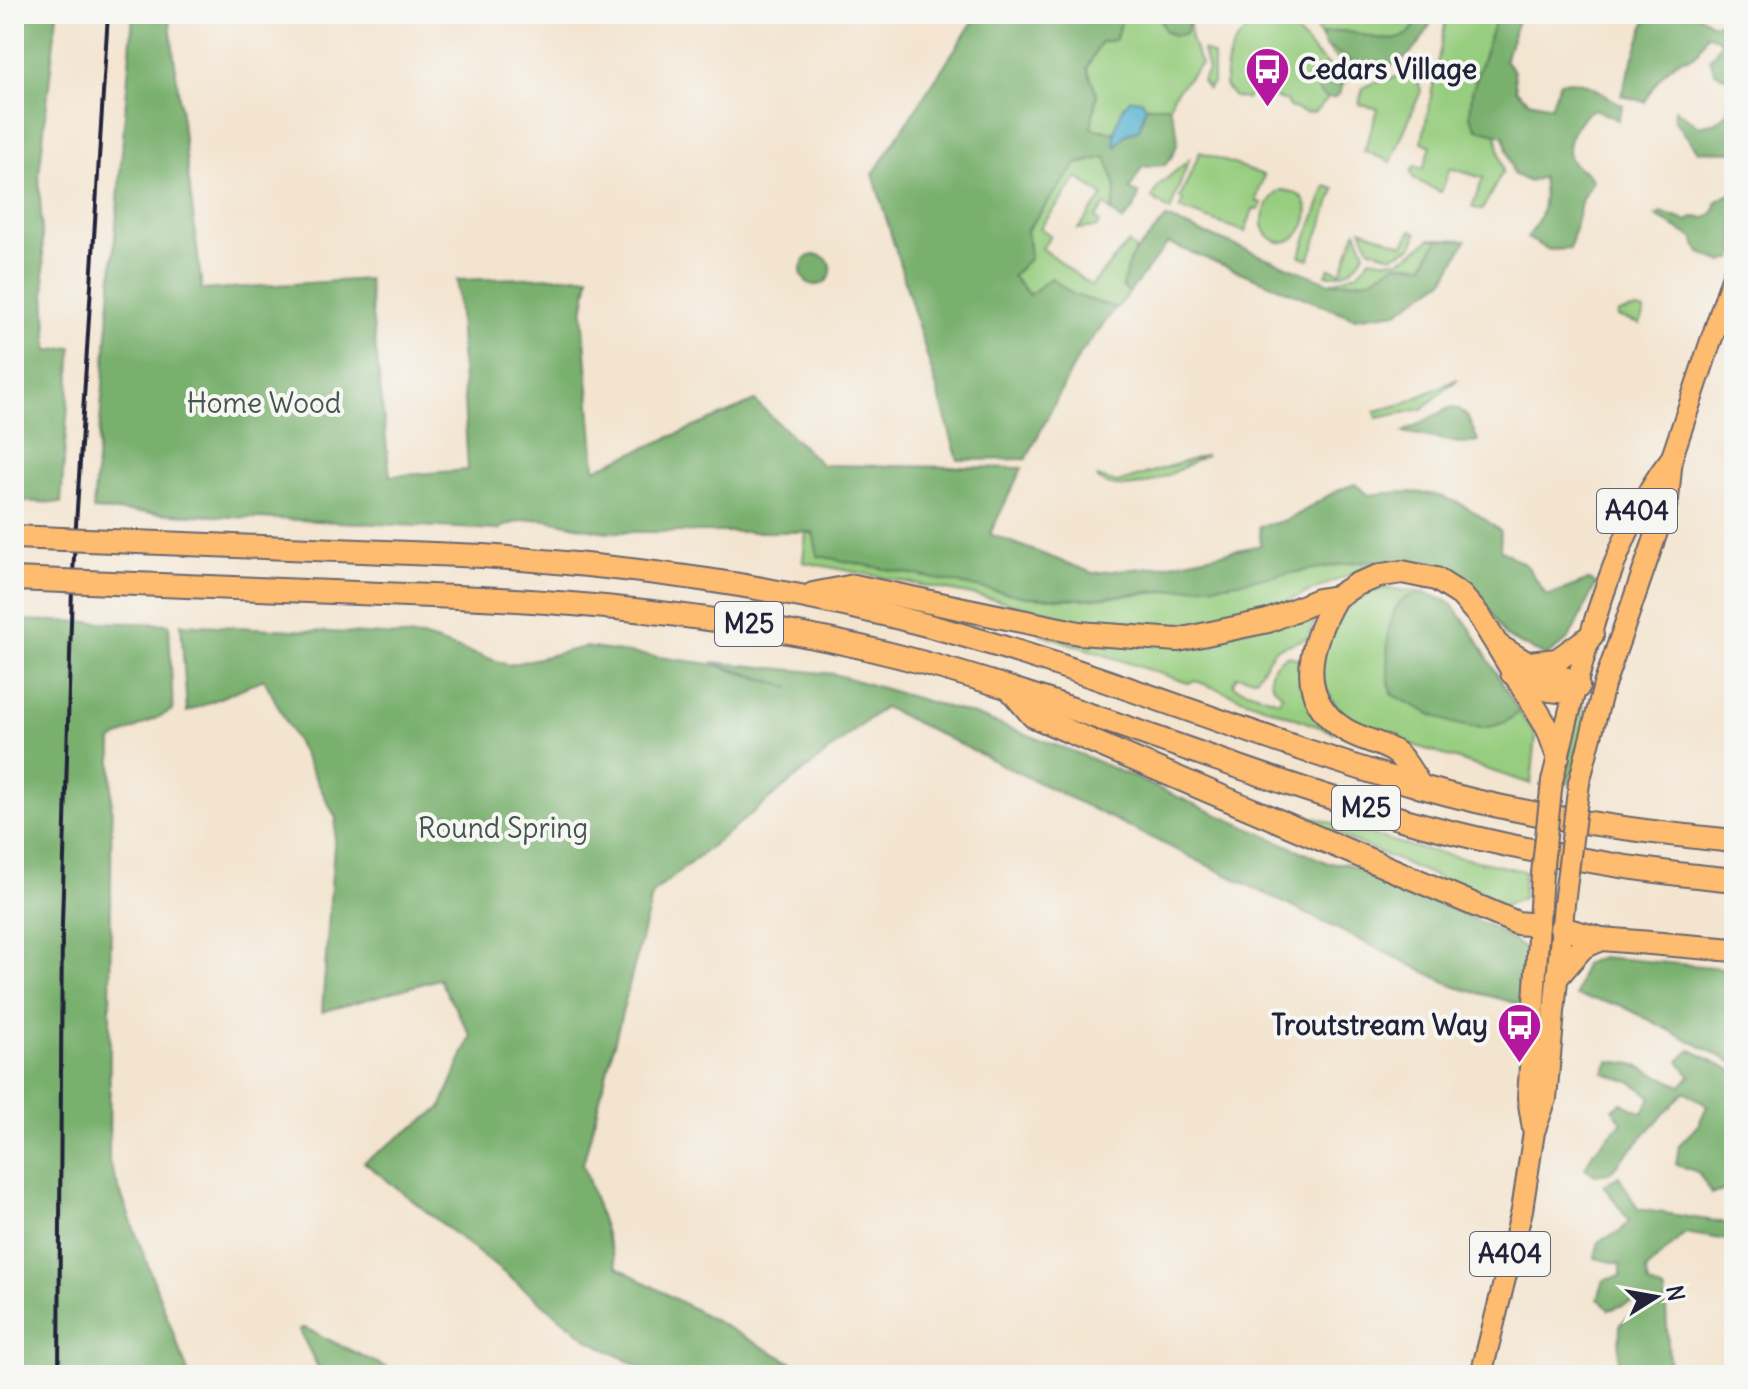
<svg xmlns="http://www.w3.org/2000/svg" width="1748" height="1389" viewBox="0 0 1748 1389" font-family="Delius,sans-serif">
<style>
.green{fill:#97cd7f;stroke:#5c785d;stroke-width:2}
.forest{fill:#79b06e;stroke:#4e6954;stroke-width:2}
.water{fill:#50b0cf;stroke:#396985;stroke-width:2}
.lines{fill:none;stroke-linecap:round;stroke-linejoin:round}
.major-casing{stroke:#6b666f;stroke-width:24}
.highway-casing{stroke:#6b666f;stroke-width:26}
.major{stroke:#fdbc6f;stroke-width:20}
.highway{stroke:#fdbc6f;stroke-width:22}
.rail{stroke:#22223b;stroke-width:4}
.major-bridge-casing{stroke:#6b666f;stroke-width:24;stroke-linecap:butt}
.highway-bridge-casing{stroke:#6b666f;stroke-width:26;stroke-linecap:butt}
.major-bridge{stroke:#fdbc6f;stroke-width:20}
.highway-bridge{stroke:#fdbc6f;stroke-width:22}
.labels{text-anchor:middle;stroke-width:8;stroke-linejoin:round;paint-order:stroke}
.shield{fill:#f6f6f2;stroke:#626272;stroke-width:2}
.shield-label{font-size:26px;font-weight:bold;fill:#22223b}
.poi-label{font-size:28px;font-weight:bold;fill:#22223b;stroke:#f6f6f2;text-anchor:start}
.park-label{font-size:28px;fill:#45554f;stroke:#f6f6f2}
</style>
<rect width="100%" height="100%" fill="#f6f6f2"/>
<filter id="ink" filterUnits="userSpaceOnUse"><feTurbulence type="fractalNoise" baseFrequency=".0125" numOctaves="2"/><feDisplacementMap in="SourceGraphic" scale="16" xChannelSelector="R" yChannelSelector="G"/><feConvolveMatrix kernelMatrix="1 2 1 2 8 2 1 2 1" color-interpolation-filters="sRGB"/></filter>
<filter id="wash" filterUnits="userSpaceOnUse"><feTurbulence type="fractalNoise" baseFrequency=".006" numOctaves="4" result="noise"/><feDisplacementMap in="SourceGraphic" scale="32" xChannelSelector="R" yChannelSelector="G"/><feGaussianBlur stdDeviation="1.8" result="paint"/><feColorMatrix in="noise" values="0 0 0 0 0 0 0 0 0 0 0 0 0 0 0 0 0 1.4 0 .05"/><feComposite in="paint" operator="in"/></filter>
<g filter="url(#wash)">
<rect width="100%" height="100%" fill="#f3e4cf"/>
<!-- green -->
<g class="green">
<polygon points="1124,14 1189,14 1191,39 1201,64 1175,93 1169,106 1146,106 1141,100 1124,105 1115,133 1091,128 1097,94 1087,68 1101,41 1116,39"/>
<path d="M1302,14H1434C1421,54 1380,87 1338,59C1325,50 1323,36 1313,24L1297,19Z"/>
<polygon points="1447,14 1505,14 1485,71 1503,171 1482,210 1472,207 1483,178 1450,168 1441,192 1414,179 1411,172 1414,166 1423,169 1431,146 1422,142"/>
<path d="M1258,23C1310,27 1295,39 1328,65C1335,70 1345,73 1352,76L1314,112L1306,113L1289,107L1287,101L1254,91L1247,99L1234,97L1225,86C1226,55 1231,39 1258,23Z"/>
<polygon points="1203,50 1213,55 1213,83 1208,89 1202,81 1208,70"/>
<path d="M1402,75L1418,80L1421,91L1391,162L1364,151L1378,109L1359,104L1363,88C1375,80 1388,81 1402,75Z"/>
<polygon points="1200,152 1264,175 1256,201 1262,203 1259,210 1253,209 1245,232 1180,209 1183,200 1180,198"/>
<polygon points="1106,156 1116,187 1112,212 1105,205 1095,218 1100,223 1097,227 1078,229 1103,196 1078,178 1040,228 1051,236 1042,248 1091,286 1128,243 1136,250 1122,286 1129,293 1117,308 1074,295 1051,278 1030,295 1012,276 1030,258 1027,230 1076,164"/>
<polygon points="1189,160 1170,211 1152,198 1159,185"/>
<polygon points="1326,186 1335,189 1309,260 1300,256"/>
<path d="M1281,190C1333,194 1297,259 1271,238C1254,224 1267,199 1281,190Z"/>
<polygon points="1361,229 1404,245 1411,230 1417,233 1412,247 1392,256 1370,249"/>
<path d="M1356,231L1365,252C1355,269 1346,276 1326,275L1329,268L1341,272Z"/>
<path d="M1430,239H1438L1424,265L1396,264L1369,280L1330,283L1358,273L1370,258C1404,265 1405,258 1430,239Z"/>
<polygon points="1637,309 1644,311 1640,324 1617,317 1618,313"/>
<polygon points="1458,379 1422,409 1377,418 1375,411 1403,404"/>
<path d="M1206,455C1176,471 1132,500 1098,480L1097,477L1117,483Z"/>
<polygon points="806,532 968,583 1027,597 1084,599 1155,593 1356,562 1383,561 1241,620 1157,630 1066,619 1054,613 983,597 803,562"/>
<path d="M1388,588L1425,593L1405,598L1391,693C1431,713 1479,748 1519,712L1536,736L1531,784L1365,729C1295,693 1315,604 1388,588Z"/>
<path d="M1319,611L1308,638L1275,649L1256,678L1237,676L1233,683L1235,687L1279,701L1282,694C1263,682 1269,664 1288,655L1303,661L1333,732L1196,681L1188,683L1039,633L1112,644Z"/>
<path d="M1581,702C1592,723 1575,762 1568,784L1563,783Z"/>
<polygon points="1262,802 1412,847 1524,871 1523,898 1504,906"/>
</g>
<!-- forest -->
<g class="forest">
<polygon points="14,14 57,14 39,175 48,351 72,347 61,503 14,501"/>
<path d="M133,14H169L202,290L368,279L390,476L468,470L457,280L589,276L583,313L595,469L755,401L822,465L1022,468L990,534L1093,573L1162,566L1261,545L1259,526C1307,520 1313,497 1355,484L1369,495C1429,488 1455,493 1501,532L1500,549L1527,566L1547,596L1589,580L1596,584L1569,639L1546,656L1506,637L1480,594L1462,579L1436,565L1410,560L1356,562L1226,584L1084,599L1027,597L818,556L813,532H610C568,529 539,506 498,530L93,510Z"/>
<path d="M978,14H1124L1115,40L1101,42L1087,68L1097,94L1091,128L1125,135L1139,129L1146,106H1169C1178,130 1184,145 1165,165L1142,167L1130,189L1139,194L1134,209L1122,221L1112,212L1116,187L1106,157L1077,164L1027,230L1030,258L1012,276L1029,295L1051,278L1074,295L1116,308L1079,356L1026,459L958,460L873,174Z"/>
<polygon points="1164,14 1190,14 1186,33 1175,36 1165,31 1161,21"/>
<path d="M1419,14H1434C1422,49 1393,81 1353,62C1343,57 1337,50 1325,47L1322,34C1328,33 1335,31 1341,31C1367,32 1409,58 1419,14Z"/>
<path d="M1497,14H1520L1505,60L1514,71L1516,90L1529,101L1551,106L1560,82C1587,77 1600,94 1623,105L1618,120L1594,109C1579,116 1558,148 1574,164C1582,171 1588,170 1593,181L1582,199L1570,249L1549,250L1527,238C1543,216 1546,204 1542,177L1529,182L1513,174L1504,136L1477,129L1470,116L1472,92Z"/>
<path d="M1648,14H1697L1714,25L1731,17L1734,19V152L1698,151L1674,120L1675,109L1698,126L1717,122L1728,112L1729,79L1715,72L1710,59L1722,41L1707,34C1692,70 1688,50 1671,66C1659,76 1652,88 1645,102L1621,95Z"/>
<circle cx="1330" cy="86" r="12"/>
<polygon points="1734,192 1734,258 1723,262 1700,253 1693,238 1656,216 1661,213 1689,221 1693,217 1707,218 1714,212 1717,201"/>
<polygon points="1166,218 1330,283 1369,280 1396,264 1424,265 1438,239 1466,240 1445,279 1397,312 1354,318 1168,243 1129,293 1122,286 1130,259"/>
<circle cx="816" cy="270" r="15"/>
<polygon points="1449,408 1459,409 1468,417 1478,441 1465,444 1403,432"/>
<path d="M1425,593L1450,602L1470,628L1519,712C1479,748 1431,713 1391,694C1387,670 1381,611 1407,597C1411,595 1420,594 1425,593Z"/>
<polygon points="14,620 169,624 173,710 112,740 109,1162 189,1375 14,1375"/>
<polygon points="181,624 422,637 509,665 585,647 710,664 791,688 712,662 834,674 974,715 1085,756 1328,863 1344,863 1494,928 1530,953 1527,995 1520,1004 1456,987 884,707 653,893 583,1164 617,1267 814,1375 655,1375 590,1341 364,1162 441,1108 471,1036 439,979 322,1012 336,818 264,679 187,712"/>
<polygon points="1601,957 1734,969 1734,1063 1620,1005 1576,996 1584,964"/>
<polygon points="1691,1050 1734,1071 1734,1188 1712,1194 1698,1172 1676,1165 1679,1145 1699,1124 1707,1106 1685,1091 1609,1173 1595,1175 1585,1168 1593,1152 1622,1122 1612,1109 1621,1103 1643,1113 1651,1097 1633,1083 1604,1073 1609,1061 1633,1064 1681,1086 1690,1076 1679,1061"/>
<polygon points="1619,1176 1638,1209 1734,1224 1734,1241 1685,1233 1646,1270 1649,1284 1665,1292 1670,1375 1618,1375 1620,1325 1638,1307 1637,1300 1609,1310 1598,1298 1604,1280 1621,1276 1621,1264 1595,1258 1599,1241 1620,1232 1629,1221 1603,1185"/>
<polygon points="302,1328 305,1328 401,1375 322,1375 299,1330"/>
</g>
<!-- water -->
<path class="water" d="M1131,99L1141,100L1146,106L1139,129L1125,135L1116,147C1111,134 1120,108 1131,99Z"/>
</g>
<g filter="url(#ink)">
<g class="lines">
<defs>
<g id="major">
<path d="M1552,781C1577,682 1609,535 1672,457"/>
<polyline points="1579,783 1604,685 1668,500 1672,457 1734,272"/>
<polyline points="1533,1129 1528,1098 1542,874"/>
<polyline points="1481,1375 1522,1210 1534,1132 1546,1099 1564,904"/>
</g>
<g id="highway">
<path d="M483,556C634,567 783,586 930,626C1096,671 1256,739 1422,787C1523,816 1630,831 1734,841"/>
<polyline points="813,594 854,586 1079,633 1178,640 1268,621 1318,600 1336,597 1357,584 1382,575 1402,572 1436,579 1461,595 1480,617 1548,729 1558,757"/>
<path d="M1336,597C1312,639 1292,695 1344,729C1359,739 1380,742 1395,752C1405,759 1413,776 1421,787"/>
<path d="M481,598C622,605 761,621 898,656C1074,701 1241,775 1416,823C1521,851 1626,870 1734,880"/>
<path d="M1499,646L1538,670L1567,679L1578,687C1556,698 1531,685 1512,673"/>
<polyline points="1529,663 1557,660 1592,635"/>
<polyline points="1010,689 1033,716 1517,923 1538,925"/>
<polyline points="1561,928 1602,939 1734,950"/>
<polyline points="1558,976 1583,947 1602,939"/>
</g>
</defs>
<!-- major casing -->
<use href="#major" class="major-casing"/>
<!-- highway casing -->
<use href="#highway" class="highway-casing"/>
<!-- major -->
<use href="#major" class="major"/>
<!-- highway -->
<use href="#highway" class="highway"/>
<!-- rail -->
<polyline class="rail" points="59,1375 62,924 72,589 108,14"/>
<defs>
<g id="major-bridge">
<polyline points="1542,874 1552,781"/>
<polyline points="1564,904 1579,783"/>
</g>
<g id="highway-bridge">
<polyline points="14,537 483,556"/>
<polyline points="14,579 481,598"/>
</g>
</defs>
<!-- major-bridge casing -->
<use href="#major-bridge" class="major-bridge-casing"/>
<!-- highway-bridge casing -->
<use href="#highway-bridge" class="highway-bridge-casing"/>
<!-- major-bridge -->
<use href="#major-bridge" class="major-bridge"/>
<!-- highway-bridge -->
<use href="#highway-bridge" class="highway-bridge"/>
</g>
</g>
<!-- icons -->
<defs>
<symbol id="bus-pin" viewBox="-11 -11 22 30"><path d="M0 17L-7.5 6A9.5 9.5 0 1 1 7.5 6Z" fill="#b5179e" stroke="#f6f6f2"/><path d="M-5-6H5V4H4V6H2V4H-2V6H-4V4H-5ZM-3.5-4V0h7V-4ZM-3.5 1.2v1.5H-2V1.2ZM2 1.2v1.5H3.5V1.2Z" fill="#fff"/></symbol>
</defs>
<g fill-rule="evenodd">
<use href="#bus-pin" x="1242" y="44" width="51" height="69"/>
<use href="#bus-pin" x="1494" y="1000" width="51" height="69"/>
</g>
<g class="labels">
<!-- shield labels -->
<g class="shield">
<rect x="1597" y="489" width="80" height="44" rx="6"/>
<rect x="715" y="602" width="68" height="44" rx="6"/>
<rect x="1332" y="786" width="68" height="44" rx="6"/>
<rect x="1470" y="1232" width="80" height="44" rx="6"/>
</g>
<g class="shield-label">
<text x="1637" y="520">A404</text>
<text x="749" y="633">M25</text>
<text x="1366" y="817">M25</text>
<text x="1510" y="1263">A404</text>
</g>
<!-- poi labels -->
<g class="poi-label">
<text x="1298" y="79">Cedars Village</text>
<text x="1488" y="1035" text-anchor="end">Troutstream Way</text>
</g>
<!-- park labels -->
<g class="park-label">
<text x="264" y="413">Home Wood</text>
<text x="503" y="838">Round Spring</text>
</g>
</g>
<!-- margin -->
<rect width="1748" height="1389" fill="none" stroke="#f6f6f2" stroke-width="48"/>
<!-- north arrow -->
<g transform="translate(1656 1297) rotate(79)" stroke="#f6f6f2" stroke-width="6" paint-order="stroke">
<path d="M0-6L14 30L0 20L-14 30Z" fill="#22223b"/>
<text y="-12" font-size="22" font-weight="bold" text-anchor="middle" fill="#22223b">N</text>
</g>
</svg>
